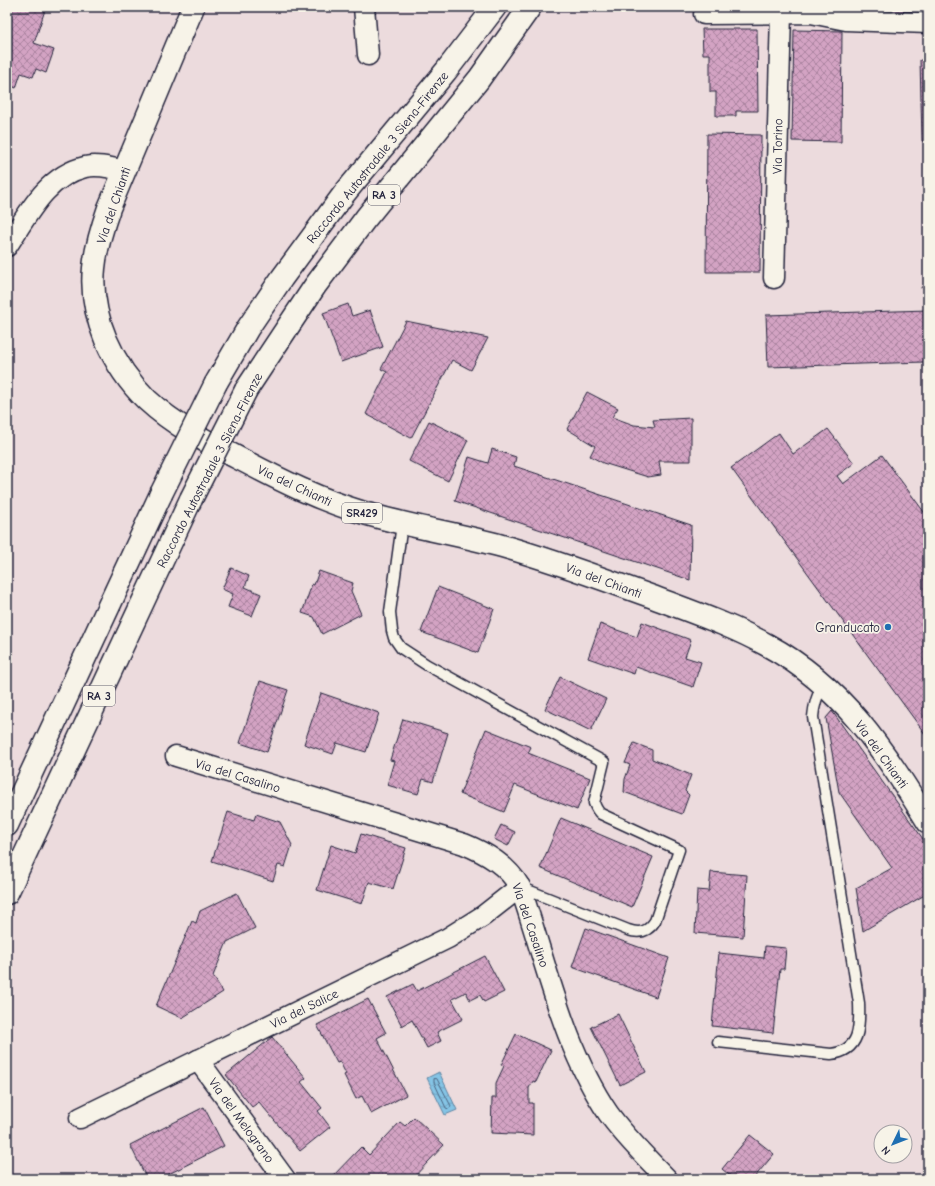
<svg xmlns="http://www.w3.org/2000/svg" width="935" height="1186" viewBox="0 0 935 1186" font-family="'Comic Neue',sans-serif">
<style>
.water{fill:url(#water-waves);stroke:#5d83a1}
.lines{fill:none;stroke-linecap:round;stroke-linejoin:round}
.shore{stroke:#4a637f;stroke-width:1}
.building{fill:url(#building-cross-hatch);stroke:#22223b}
.service-casing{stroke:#22223b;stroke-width:13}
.minor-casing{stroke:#22223b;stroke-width:23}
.primary-casing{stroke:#22223b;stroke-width:25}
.motorway-casing{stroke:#22223b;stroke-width:25}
.path{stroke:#22223b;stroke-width:2.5;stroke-dasharray:1 3;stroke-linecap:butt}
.service{stroke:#f7f3e8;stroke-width:10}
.minor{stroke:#f7f3e8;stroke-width:20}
.primary{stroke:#f7f3e8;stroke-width:22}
.motorway{stroke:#f7f3e8;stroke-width:22}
.motorway-bridge-casing{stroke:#22223b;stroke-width:25;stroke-linecap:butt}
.motorway-bridge{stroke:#f7f3e8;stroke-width:22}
.poi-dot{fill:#1f6fb2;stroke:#f7f3e8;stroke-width:1.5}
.labels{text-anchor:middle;stroke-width:3.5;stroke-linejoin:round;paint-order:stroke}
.shield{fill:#f7f3e8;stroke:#62616f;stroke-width:1}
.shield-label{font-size:12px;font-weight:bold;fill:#22223b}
.street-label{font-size:13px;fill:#22223b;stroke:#f7f3e8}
.poi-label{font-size:13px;fill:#22223b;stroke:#f7f3e8;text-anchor:end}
</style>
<defs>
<pattern id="water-waves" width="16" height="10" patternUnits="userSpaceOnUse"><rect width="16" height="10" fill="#85c4e5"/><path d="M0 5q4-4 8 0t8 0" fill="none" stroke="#73a8c5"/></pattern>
<pattern id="building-cross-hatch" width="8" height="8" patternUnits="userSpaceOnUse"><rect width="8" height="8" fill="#d3a3c3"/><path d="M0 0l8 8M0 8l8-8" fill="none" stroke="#ab84a0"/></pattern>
</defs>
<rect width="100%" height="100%" fill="#ecdbdd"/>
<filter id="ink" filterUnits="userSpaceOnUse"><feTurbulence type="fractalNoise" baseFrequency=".025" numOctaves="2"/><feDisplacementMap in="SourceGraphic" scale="8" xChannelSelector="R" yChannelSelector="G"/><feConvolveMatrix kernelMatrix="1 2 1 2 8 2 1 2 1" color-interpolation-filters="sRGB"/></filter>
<g filter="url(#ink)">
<!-- water -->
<polygon class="water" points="439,1072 457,1110 445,1115 427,1078"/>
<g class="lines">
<!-- shore -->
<polygon class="shore" points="437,1079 451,1106 450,1108 449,1109 446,1108 434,1082 434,1079"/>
</g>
<!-- building -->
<g class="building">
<polygon points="7,7 46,7 34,43 54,50 46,73 36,69 33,77 21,73 16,88 7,84"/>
<rect x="871" y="7" width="45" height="5"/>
<polygon points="702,29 757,29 758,111 736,111 736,116 716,116 716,92 710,92 710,54 703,54"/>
<polygon points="794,30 842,31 841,142 792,141"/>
<polygon points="920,60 928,60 928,141 922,141"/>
<polygon points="707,134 761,135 760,272 706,272"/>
<polygon points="348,304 352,316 370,310 383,347 341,362 323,313"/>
<polygon points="928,310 928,366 924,362 768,367 766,315"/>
<polygon points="406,321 488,338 471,370 452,360 411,438 366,414 387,372 381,369"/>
<polygon points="587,392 618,408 612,417 634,425 655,427 653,420 691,418 691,461 659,461 661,475 648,477 603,463 590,456 595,446 567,429"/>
<polygon points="429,421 468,440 448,481 409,461"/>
<polygon points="828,429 854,463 837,476 843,484 882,455 927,516 928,515 928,738 731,468 779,433 793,454"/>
<polygon points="492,449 516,457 514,466 691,525 690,580 455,501 469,457 488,463"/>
<polygon points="231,568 249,576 245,587 261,594 252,616 228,607 233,594 222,589"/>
<polygon points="319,571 353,583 351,591 361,614 322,634 314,617 302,613 312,584 314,585"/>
<polygon points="438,587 494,609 478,653 421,632"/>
<polygon points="642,622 691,640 685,657 701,662 693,687 636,667 634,674 588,658 600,624 637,637"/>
<polygon points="560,677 606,699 591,731 545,709"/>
<polygon points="260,681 288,690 267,752 240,743"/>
<polygon points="321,693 379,713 366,752 337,743 333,754 304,744"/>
<polygon points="832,711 928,846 928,893 863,931 856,888 892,868 839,792 826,718"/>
<polygon points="403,719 448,733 433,782 423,779 418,794 387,785 394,761 390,760"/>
<polygon points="486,729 531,747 528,753 590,778 577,810 515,785 504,812 460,794"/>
<polygon points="634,743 652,750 652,759 691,775 685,791 689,795 682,814 624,792 625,779 630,765 625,763"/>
<polygon points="228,812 254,820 256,814 280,822 292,845 285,867 278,865 273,881 212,861"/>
<polygon points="561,818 653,857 632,907 540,868"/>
<polygon points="501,825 515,832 508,846 494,839"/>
<polygon points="361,834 406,848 393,889 369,882 362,904 317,890 331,845 355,853"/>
<polygon points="711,872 747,875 743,937 695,933 697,890 709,891"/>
<polygon points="237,893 255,928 227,942 213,976 223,992 182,1018 156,1006 192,921 196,923 200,911"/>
<polygon points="586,928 669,958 656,997 572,967"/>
<polygon points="765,946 786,948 784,969 780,969 773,1033 712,1026 719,953 764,958"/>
<polygon points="485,956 504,992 484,1002 480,995 470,1000 466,992 452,999 463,1019 437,1032 441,1041 427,1048 412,1020 402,1026 387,997 413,984 417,991"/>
<polygon points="368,999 386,1033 377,1038 406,1095 371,1114 362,1096 356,1099 344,1075 346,1074 340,1062 337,1063 317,1025"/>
<polygon points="618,1014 646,1072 620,1085 591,1027"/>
<polygon points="516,1034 551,1050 536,1082 533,1081 529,1088 529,1103 533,1103 533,1135 491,1133 492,1098 496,1098 496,1083 504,1066 501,1065"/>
<polygon points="272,1037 306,1078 301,1082 322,1108 318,1111 330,1127 300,1151 259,1102 252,1107 226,1075"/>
<polygon points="204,1107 224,1146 159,1179 147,1179 130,1145"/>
<polygon points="414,1117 444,1145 412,1179 330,1179 361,1147 369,1155 400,1122 405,1126"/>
<polygon points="750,1135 774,1154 753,1179 734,1179 722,1169"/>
</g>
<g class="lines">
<defs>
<g id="service">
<path d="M402,524L390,612L392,631L394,638L401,648L427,665L604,762L594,803C596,808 597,811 601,814L679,850L655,921C648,932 640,934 628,930L520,887"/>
<path d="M718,1042L831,1054C860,1051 860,1027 859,1003L813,717C814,704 817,695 823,684"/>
</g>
<g id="minor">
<polyline points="364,7 368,55"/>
<polyline points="704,14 811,13 846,20 928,23"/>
<path d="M7,246C27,216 46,176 85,167C98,164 111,168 124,171"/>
<polyline points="774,278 781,13"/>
<path d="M176,756L464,844C486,853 507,865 520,887C546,961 563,1047 608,1113C625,1137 647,1158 667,1179"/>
<polyline points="198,1060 285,1179"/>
<polyline points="80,1118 448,938 483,916 520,887"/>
</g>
<path id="primary" d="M193,7L109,208C102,228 96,247 94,268C89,316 113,367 147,400C175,426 209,443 242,460C280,480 320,500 361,512C409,527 460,534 509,548C558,562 605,580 653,597C692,612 731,625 767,645C843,686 884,751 928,822"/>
<g id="motorway">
<polyline points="216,383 248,328 282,278 344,194 446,71 495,7"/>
<polyline points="246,390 315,286 366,218 479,79 530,7"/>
<polyline points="7,825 161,494"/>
<polyline points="7,893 191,499"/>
</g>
</defs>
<!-- service casing -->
<use href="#service" class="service-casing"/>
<!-- minor casing -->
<use href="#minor" class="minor-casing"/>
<!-- primary casing -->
<use href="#primary" class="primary-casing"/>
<!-- motorway casing -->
<use href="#motorway" class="motorway-casing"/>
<!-- path -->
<polyline class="path" points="921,287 928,293"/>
<!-- service -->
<use href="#service" class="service"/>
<!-- minor -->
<use href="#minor" class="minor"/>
<!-- primary -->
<use href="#primary" class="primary"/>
<!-- motorway -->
<use href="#motorway" class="motorway"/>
<defs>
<g id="motorway-bridge">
<polyline points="161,494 216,383"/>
<polyline points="191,499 246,390"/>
</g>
</defs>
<!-- motorway-bridge casing -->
<use href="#motorway-bridge" class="motorway-bridge-casing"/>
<!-- motorway-bridge -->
<use href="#motorway-bridge" class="motorway-bridge"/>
</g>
</g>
<!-- markers -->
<circle class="poi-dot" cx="888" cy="627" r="4"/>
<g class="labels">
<!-- shield labels -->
<g class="shield">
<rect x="368" y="185" width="32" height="20" rx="3"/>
<rect x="342" y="503" width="40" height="20" rx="3"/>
<rect x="83" y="686" width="32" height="20" rx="3"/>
</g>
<g class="shield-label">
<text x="384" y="199">RA 3</text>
<text x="362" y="517">SR429</text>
<text x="99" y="700">RA 3</text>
</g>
<!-- street labels -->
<g class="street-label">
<text transform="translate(777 146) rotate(-89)" y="5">Via Torino</text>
<text transform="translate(377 157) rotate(-51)" y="5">Raccordo Autostradale 3 Siena-Firenze</text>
<text transform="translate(113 205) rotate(-71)" y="5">Via del Chianti</text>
<text transform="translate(209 470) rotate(-63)" y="5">Raccordo Autostradale 3 Siena-Firenze</text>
<text transform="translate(295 485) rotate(25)" y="5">Via del Chianti</text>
<text transform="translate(604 580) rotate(20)" y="5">Via del Chianti</text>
<text transform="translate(882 754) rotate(54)" y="5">Via del Chianti</text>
<text transform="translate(238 775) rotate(17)" y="5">Via del Casalino</text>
<text transform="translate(531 925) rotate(71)" y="5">Via del Casalino</text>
<text transform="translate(304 1008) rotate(-26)" y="5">Via del Salice</text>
<text transform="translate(242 1120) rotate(54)" y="5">Via del Melograno</text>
</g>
<!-- poi labels -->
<g class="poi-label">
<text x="880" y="632">Granducato</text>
</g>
</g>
<!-- margin -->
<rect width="935" height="1186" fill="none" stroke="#f7f3e8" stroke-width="24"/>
<rect x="12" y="12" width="911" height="1162" fill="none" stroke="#22223b" stroke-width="1.5" filter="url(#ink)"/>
<!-- north arrow -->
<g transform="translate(893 1144) rotate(227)"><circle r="19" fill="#f7f3e8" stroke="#a29fa3"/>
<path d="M0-3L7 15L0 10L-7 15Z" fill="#1f6fb2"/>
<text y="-6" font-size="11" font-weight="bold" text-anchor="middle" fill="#22223b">N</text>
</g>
</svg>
